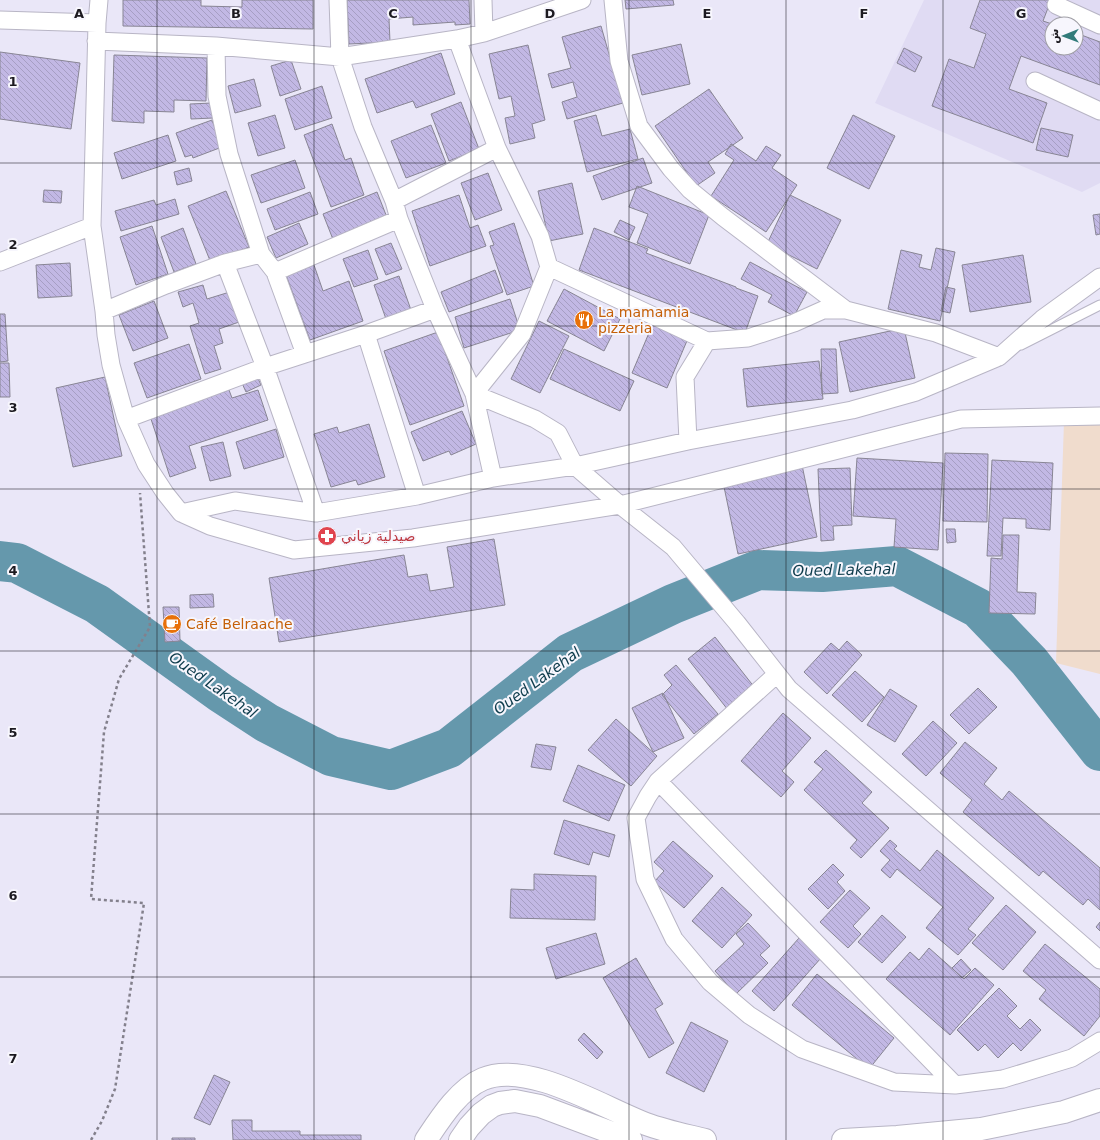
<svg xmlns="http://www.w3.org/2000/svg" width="1100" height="1140" font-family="'DejaVu Sans',Cairo,sans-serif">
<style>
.industrial{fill:#f0dccd}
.built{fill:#e0dbf3;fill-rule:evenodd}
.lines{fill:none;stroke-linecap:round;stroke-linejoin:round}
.river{stroke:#6598ac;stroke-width:40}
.building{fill:url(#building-back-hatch);stroke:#888594}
.lane-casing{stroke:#b8b5c5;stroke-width:11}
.street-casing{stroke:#b8b5c5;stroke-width:19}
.secondary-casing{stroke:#b8b5c5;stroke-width:24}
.path{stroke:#83808c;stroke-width:2.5;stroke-dasharray:3 3;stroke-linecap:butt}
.lane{stroke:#fff;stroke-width:9}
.street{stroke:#fff;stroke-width:17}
.secondary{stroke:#fff;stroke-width:22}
.grid{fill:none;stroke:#1c1a20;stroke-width:1;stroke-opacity:0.55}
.labels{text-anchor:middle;stroke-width:4;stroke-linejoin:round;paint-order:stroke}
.food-label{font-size:14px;fill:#c56008;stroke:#f7f6fd;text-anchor:start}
.health-label{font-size:14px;fill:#be3a42;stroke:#f7f6fd;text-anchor:start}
.water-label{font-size:15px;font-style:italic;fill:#0e3c4c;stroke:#f7f6fd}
.grid-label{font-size:13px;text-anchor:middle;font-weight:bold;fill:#1c1a20;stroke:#f7f6fd;stroke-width:4;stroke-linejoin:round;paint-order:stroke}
</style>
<defs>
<pattern id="building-back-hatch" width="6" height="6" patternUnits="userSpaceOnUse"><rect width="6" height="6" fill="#c2b8e4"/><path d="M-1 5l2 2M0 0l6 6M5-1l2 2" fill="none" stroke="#a69ec3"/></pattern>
</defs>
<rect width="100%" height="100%" fill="#eae7f8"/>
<path class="industrial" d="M 1064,421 L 1100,423 L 1100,674 L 1056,663 Z"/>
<path class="built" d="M 924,0 L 1100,0 L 1100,183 L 1082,192 L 875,103 ZM 1052,24 L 1076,24 L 1076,48 L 1052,48 Z"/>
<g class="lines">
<path class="river" d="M 0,561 L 17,563 L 97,604 L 221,693 L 267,723 L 331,756 L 391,770 L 449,748 L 570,653 L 673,604 L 758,570 L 822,572 L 897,566 L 978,608 L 1029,661 L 1100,751"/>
</g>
<path class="building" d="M 123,0 L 201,0 L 201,6 L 242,7 L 242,0 L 313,0 L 313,29 L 123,26 Z
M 347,0 L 469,0 L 470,24 L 455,25 L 455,22 L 413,25 L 413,17 L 389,19 L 390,42 L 349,44 Z
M 625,0 L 673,0 L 674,5 L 626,9 Z
M 980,0 L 1051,0 L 1043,21 L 1052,24 L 1052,48 L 1076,48 L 1076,33 L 1100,42 L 1100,85 L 1021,56 L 1009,89 L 1047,103 L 1033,143 L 932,106 L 949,59 L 974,68 L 986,34 L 970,28 Z
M 601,26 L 623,103 L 567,119 L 562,102 L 577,97 L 573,82 L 552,88 L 548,74 L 571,68 L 562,37 Z
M 681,44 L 690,84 L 642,95 L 632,55 Z
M 528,45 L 545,120 L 532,124 L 535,138 L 510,144 L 505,118 L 515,116 L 511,96 L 499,99 L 489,54 Z
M 904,48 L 922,57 L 915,72 L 897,63 Z
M 0,52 L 80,63 L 71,129 L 0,119 Z
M 441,53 L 455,94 L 416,108 L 413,101 L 377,113 L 365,79 Z
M 114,55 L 207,58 L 206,101 L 174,100 L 174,112 L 144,111 L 144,123 L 112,121 Z
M 291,60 L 301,89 L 280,96 L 271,66 Z
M 254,79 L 261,106 L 235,113 L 228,86 Z
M 322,86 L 332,118 L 295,130 L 285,99 Z
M 709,89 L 743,138 L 708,162 L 715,173 L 696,186 L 655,126 Z
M 461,102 L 479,149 L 449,161 L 431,114 Z
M 212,103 L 213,118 L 191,119 L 190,104 Z
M 275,115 L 285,148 L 258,156 L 248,123 Z
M 596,115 L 602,136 L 630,129 L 638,159 L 587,172 L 574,121 Z
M 853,115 L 895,136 L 869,189 L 827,168 Z
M 212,120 L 222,147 L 193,158 L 192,155 L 185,157 L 176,133 Z
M 332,124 L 345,160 L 351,158 L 364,195 L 331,207 L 304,135 Z
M 431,125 L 446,163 L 406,178 L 391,141 Z
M 1041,128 L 1073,135 L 1068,157 L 1036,150 Z
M 168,135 L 176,161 L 122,179 L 114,153 Z
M 731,144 L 756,161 L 766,146 L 781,155 L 772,168 L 797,185 L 766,232 L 711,196 L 734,160 L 725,154 Z
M 643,158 L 652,183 L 602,200 L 593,176 Z
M 295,160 L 305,188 L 261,203 L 251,175 Z
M 189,168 L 192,181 L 177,185 L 174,172 Z
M 488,173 L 502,210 L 475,220 L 461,183 Z
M 572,183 L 583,234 L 549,241 L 538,191 Z
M 637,186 L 709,215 L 690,264 L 637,243 L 648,214 L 629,207 Z
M 44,190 L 62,191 L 61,203 L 43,202 Z
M 226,191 L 249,247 L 211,263 L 188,206 Z
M 310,192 L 318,214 L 275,230 L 267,209 Z
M 377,192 L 388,220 L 334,242 L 323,214 Z
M 459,195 L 470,228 L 478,225 L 486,246 L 430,266 L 412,211 Z
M 790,195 L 841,220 L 817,269 L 767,244 Z
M 175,199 L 179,214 L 121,231 L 115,211 L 154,200 L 156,205 Z
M 1100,214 L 1100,234 L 1096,235 L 1093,215 Z
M 620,220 L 635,227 L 629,240 L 614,232 Z
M 299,223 L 308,244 L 276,258 L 267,237 Z
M 514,223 L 534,286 L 507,295 L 490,246 L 494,245 L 489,232 Z
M 152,226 L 168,274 L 136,285 L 120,237 Z
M 183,228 L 196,264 L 174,272 L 161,237 Z
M 594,228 L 648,249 L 646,253 L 736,287 L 736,288 L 758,296 L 745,333 L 579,270 Z
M 391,243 L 402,269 L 386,275 L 375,249 Z
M 936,248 L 955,252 L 940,321 L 888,309 L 901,250 L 922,255 L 919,267 L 931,270 Z
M 368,250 L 378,279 L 354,287 L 343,259 Z
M 1023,255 L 1031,302 L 970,312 L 962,265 Z
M 750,262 L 807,292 L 794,316 L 768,302 L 772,295 L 741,279 Z
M 70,263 L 72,296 L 38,298 L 36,265 Z
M 314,265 L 323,291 L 349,281 L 363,321 L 310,340 L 286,275 Z
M 495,270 L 503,292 L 449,312 L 441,292 Z
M 399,276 L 411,310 L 386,319 L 374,285 Z
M 203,285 L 207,299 L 233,291 L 242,321 L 219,329 L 223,343 L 214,346 L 221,369 L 205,374 L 190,326 L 199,323 L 193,303 L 183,307 L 178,292 Z
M 946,287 L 955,289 L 950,313 L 941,311 Z
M 564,289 L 620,319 L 604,351 L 547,321 Z
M 510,299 L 520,330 L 464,348 L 455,317 Z
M 154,301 L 168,338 L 133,351 L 119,315 Z
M 0,314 L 5,314 L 8,361 L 0,362 Z
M 539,321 L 569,336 L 540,393 L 511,379 Z
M 654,321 L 689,336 L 667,388 L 632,373 Z
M 904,328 L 915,378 L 850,392 L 839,342 Z
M 438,332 L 464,406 L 410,425 L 384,351 Z
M 189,344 L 201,379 L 147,398 L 134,363 Z
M 564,349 L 634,381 L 620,411 L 550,379 Z
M 821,349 L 836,349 L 838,393 L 822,394 Z
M 819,361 L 823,399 L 747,407 L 743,369 Z
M 0,363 L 9,363 L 10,397 L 0,397 Z
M 256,374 L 261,385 L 246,392 L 241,381 Z
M 105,377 L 122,456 L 73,467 L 56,388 Z
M 229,390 L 232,398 L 258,390 L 268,420 L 189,446 L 196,468 L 170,477 L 150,416 Z
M 462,411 L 476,444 L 451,455 L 449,451 L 423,461 L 411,432 Z
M 369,424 L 385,477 L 358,485 L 356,480 L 331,487 L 314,434 L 337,427 L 339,433 Z
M 276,429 L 284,457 L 244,469 L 236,442 Z
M 223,442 L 231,476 L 210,481 L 201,447 Z
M 945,453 L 988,454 L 987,522 L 943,521 Z
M 857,458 L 943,463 L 938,550 L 894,547 L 896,519 L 853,516 Z
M 992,460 L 1053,463 L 1050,530 L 1026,528 L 1026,519 L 1003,518 L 1001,556 L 987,556 Z
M 802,465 L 817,537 L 738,554 L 723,482 Z
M 850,468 L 852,525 L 833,526 L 834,540 L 821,541 L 818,469 Z
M 946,529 L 955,529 L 956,542 L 947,543 Z
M 1003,535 L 1019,535 L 1017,592 L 1036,593 L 1035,614 L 989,613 L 991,558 L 1002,559 Z
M 494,539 L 505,605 L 279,642 L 269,578 L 404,555 L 408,577 L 427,574 L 430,591 L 454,587 L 447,547 Z
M 213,594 L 214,607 L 190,608 L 190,595 Z
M 163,607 L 179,607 L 180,641 L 165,642 Z
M 715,637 L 755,688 L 728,710 L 688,659 Z
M 847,641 L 862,655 L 827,694 L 804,672 L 831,643 L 839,650 Z
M 676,665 L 718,714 L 694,734 L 662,695 L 672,685 L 664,675 Z
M 855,671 L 884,697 L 862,722 L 832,695 Z
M 978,688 L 997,707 L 969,734 L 950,715 Z
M 890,689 L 917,706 L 895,742 L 867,725 Z
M 663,693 L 684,738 L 653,752 L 632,708 Z
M 783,713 L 811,738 L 782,771 L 794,782 L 781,797 L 741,761 Z
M 616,719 L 657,756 L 631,786 L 588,750 Z
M 933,721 L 957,743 L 926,776 L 902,754 Z
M 965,742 L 997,768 L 984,784 L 1002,800 L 1009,791 L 1100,868 L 1100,910 L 1088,899 L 1083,905 L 1043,871 L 1039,876 L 963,812 L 972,800 L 940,773 Z
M 536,744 L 556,747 L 551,770 L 531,767 Z
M 826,750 L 872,792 L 862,803 L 889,828 L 861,858 L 850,848 L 857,840 L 804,790 L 823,769 L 814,762 Z
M 578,765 L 625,785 L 609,821 L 563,801 Z
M 564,820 L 615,835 L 609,857 L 593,852 L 589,865 L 554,854 Z
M 890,840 L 897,846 L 894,849 L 920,871 L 937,850 L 994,898 L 968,929 L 976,935 L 958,955 L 926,928 L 943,907 L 897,869 L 890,878 L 881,870 L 890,860 L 880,851 Z
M 673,841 L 713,876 L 684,908 L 654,882 L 664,871 L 654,862 Z
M 833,864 L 844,875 L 837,882 L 845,891 L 828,909 L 808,889 Z
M 534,874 L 596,876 L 595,920 L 510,918 L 511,889 L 534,890 Z
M 722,887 L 752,915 L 722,948 L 692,921 Z
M 850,890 L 870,908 L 853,926 L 861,934 L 848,948 L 820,922 Z
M 1006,905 L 1036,932 L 1003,970 L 972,943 Z
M 882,915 L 906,937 L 882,963 L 858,942 Z
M 1100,922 L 1100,931 L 1096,927 Z
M 748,923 L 770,946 L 760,955 L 768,963 L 736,994 L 715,971 L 744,944 L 736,934 Z
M 596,933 L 605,964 L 556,979 L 546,948 Z
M 799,938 L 821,958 L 774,1011 L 752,991 Z
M 1045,944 L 1100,989 L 1100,1016 L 1084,1036 L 1039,999 L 1046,990 L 1023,971 Z
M 929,948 L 964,979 L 975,968 L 994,985 L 950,1035 L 886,979 L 910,952 L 919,960 Z
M 636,958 L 663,1004 L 655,1009 L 674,1043 L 649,1058 L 603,978 Z
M 961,959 L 971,970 L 962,978 L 952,968 Z
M 817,974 L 894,1038 L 869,1069 L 792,1005 Z
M 999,988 L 1017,1006 L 1007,1016 L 1020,1029 L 1030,1019 L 1041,1030 L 1021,1051 L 1013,1043 L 998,1058 L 985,1044 L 978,1051 L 957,1030 Z
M 691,1022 L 728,1041 L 704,1092 L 666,1073 Z
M 584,1033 L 603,1052 L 597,1059 L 578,1040 Z
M 214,1075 L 230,1082 L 210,1125 L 194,1118 Z
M 232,1120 L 252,1120 L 252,1131 L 300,1131 L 300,1135 L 361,1135 L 361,1140 L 233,1140 Z
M 172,1138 L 195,1138 L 195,1140 L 172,1140 Z"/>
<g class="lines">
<defs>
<path id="lane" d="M 1021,345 L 1100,305"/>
<path id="street" d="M 99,0 L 97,23 L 92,226 L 104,311 L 106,335 L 111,365 L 126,419 L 146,464 L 165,493 L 181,513 L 210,526 L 294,550 L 413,538 L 620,505 L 961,419 L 1100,416
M 483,0 L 484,33
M 613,0 L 619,61 L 639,126 L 671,169 L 690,190 L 723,217 L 846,310 L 936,333 L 999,357 L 1042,319 L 1100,277
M 1056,5 L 1100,25
M 0,20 L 97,23
M 457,39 L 497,148 L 540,236 L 549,267 L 707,341 L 748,338 L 794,323 L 823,310 L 846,310
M 96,41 L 216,46 L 340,57 L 457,39 L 484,33 L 582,0
M 216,46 L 217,96 L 229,154 L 261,254 L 275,272 L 305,354 L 265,367 L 316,513
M 1035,81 L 1100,111
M 394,201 L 497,148
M 0,262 L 92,226
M 549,267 L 522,334 L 474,394 L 535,419 L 558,433 L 575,466 L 620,505 L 673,547 L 737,623 L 789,689 L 1100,960
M 275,272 L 399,219
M 104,311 L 166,285 L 225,263 L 261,254
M 366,334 L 417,496
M 305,354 L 366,334 L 435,309
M 126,419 L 265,367 L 225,263
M 688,441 L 685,377 L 707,341
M 493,478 L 575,466 L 688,441 L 852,410 L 916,392 L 999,357
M 181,513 L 235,501 L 316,513 L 417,496 L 493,478 L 474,394 L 435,309 L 399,219 L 394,201 L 363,127 L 340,57 L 338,0
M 777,674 L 658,781 L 648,796 L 636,818 L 645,879 L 674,939 L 710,982 L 749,1015 L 802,1049 L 894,1082 L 955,1085 L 1003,1079 L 1072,1058 L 1100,1041
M 658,781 L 955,1085"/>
<path id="secondary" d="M 426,1140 C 440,1119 459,1089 483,1079 C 527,1060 604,1108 646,1124 C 665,1131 685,1135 705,1140
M 460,1140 L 469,1127 L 481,1114 L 492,1106 L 500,1103 L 515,1101 L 540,1106 L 631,1140
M 843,1140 L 897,1137 L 981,1129 L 1064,1112 L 1100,1100"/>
</defs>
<use href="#lane" class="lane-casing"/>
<use href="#street" class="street-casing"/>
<use href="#secondary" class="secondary-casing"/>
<path class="path" d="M 91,1140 L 102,1121 L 115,1089 L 144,903 L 91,899 L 104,732 L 119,679 L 150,627 L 140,493"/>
<use href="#lane" class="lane"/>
<use href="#street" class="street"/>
<use href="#secondary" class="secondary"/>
</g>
<path class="grid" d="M 157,0 L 157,1140M 314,0 L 314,1140M 471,0 L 471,1140M 629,0 L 629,1140M 786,0 L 786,1140M 943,0 L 943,1140M 0,163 L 1100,163M 0,326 L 1100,326M 0,489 L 1100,489M 0,651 L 1100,651M 0,814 L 1100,814M 0,977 L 1100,977"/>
<defs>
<symbol id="restaurant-disc" viewBox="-11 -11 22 22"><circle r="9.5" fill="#e8710a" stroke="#f7f6fd"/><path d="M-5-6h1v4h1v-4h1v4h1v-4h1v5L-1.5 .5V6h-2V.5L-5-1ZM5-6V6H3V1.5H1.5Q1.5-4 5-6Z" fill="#fff"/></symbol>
<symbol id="pharmacy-disc" viewBox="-11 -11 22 22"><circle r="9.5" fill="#e0444e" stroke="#f7f6fd"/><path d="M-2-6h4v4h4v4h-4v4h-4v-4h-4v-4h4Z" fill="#fff"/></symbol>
<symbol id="cafe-disc" viewBox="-11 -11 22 22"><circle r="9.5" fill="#e8710a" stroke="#f7f6fd"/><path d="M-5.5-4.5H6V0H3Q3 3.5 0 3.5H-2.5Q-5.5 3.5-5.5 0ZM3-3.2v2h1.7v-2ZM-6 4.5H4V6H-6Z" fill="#fff"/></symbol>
</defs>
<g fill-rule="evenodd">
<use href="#restaurant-disc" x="573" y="309" width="22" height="22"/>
<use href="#pharmacy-disc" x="316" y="525" width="22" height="22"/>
<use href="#cafe-disc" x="161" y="613" width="22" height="22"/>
</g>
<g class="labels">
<g class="food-label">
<text x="598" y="317">La mamamia<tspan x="598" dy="16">pizzeria</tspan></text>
<text x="186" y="629">Café Belraache</text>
</g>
<g class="health-label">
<text x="341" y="541">صيدلية زياني</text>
</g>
<g class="water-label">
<text transform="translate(844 570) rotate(-1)" y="5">Oued Lakehal</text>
<text transform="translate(537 681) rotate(-36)" y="5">Oued Lakehal</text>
<text transform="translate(213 685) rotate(35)" y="5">Oued Lakehal</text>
</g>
</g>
<g class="grid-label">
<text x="79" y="18">A</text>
<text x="236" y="18">B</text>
<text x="393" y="18">C</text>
<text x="550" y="18">D</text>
<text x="707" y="18">E</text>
<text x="864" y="18">F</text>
<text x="1021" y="18">G</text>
<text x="13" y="86">1</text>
<text x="13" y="249">2</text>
<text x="13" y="412">3</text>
<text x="13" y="575">4</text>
<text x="13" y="737">5</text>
<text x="13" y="900">6</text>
<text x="13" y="1063">7</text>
</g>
<g transform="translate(1064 36) rotate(269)"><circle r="19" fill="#f7f6fd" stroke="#9f9ea5"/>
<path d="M0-3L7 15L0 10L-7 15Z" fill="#327b7a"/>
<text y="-6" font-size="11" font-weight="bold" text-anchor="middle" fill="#1c1a20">ش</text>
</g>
</svg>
